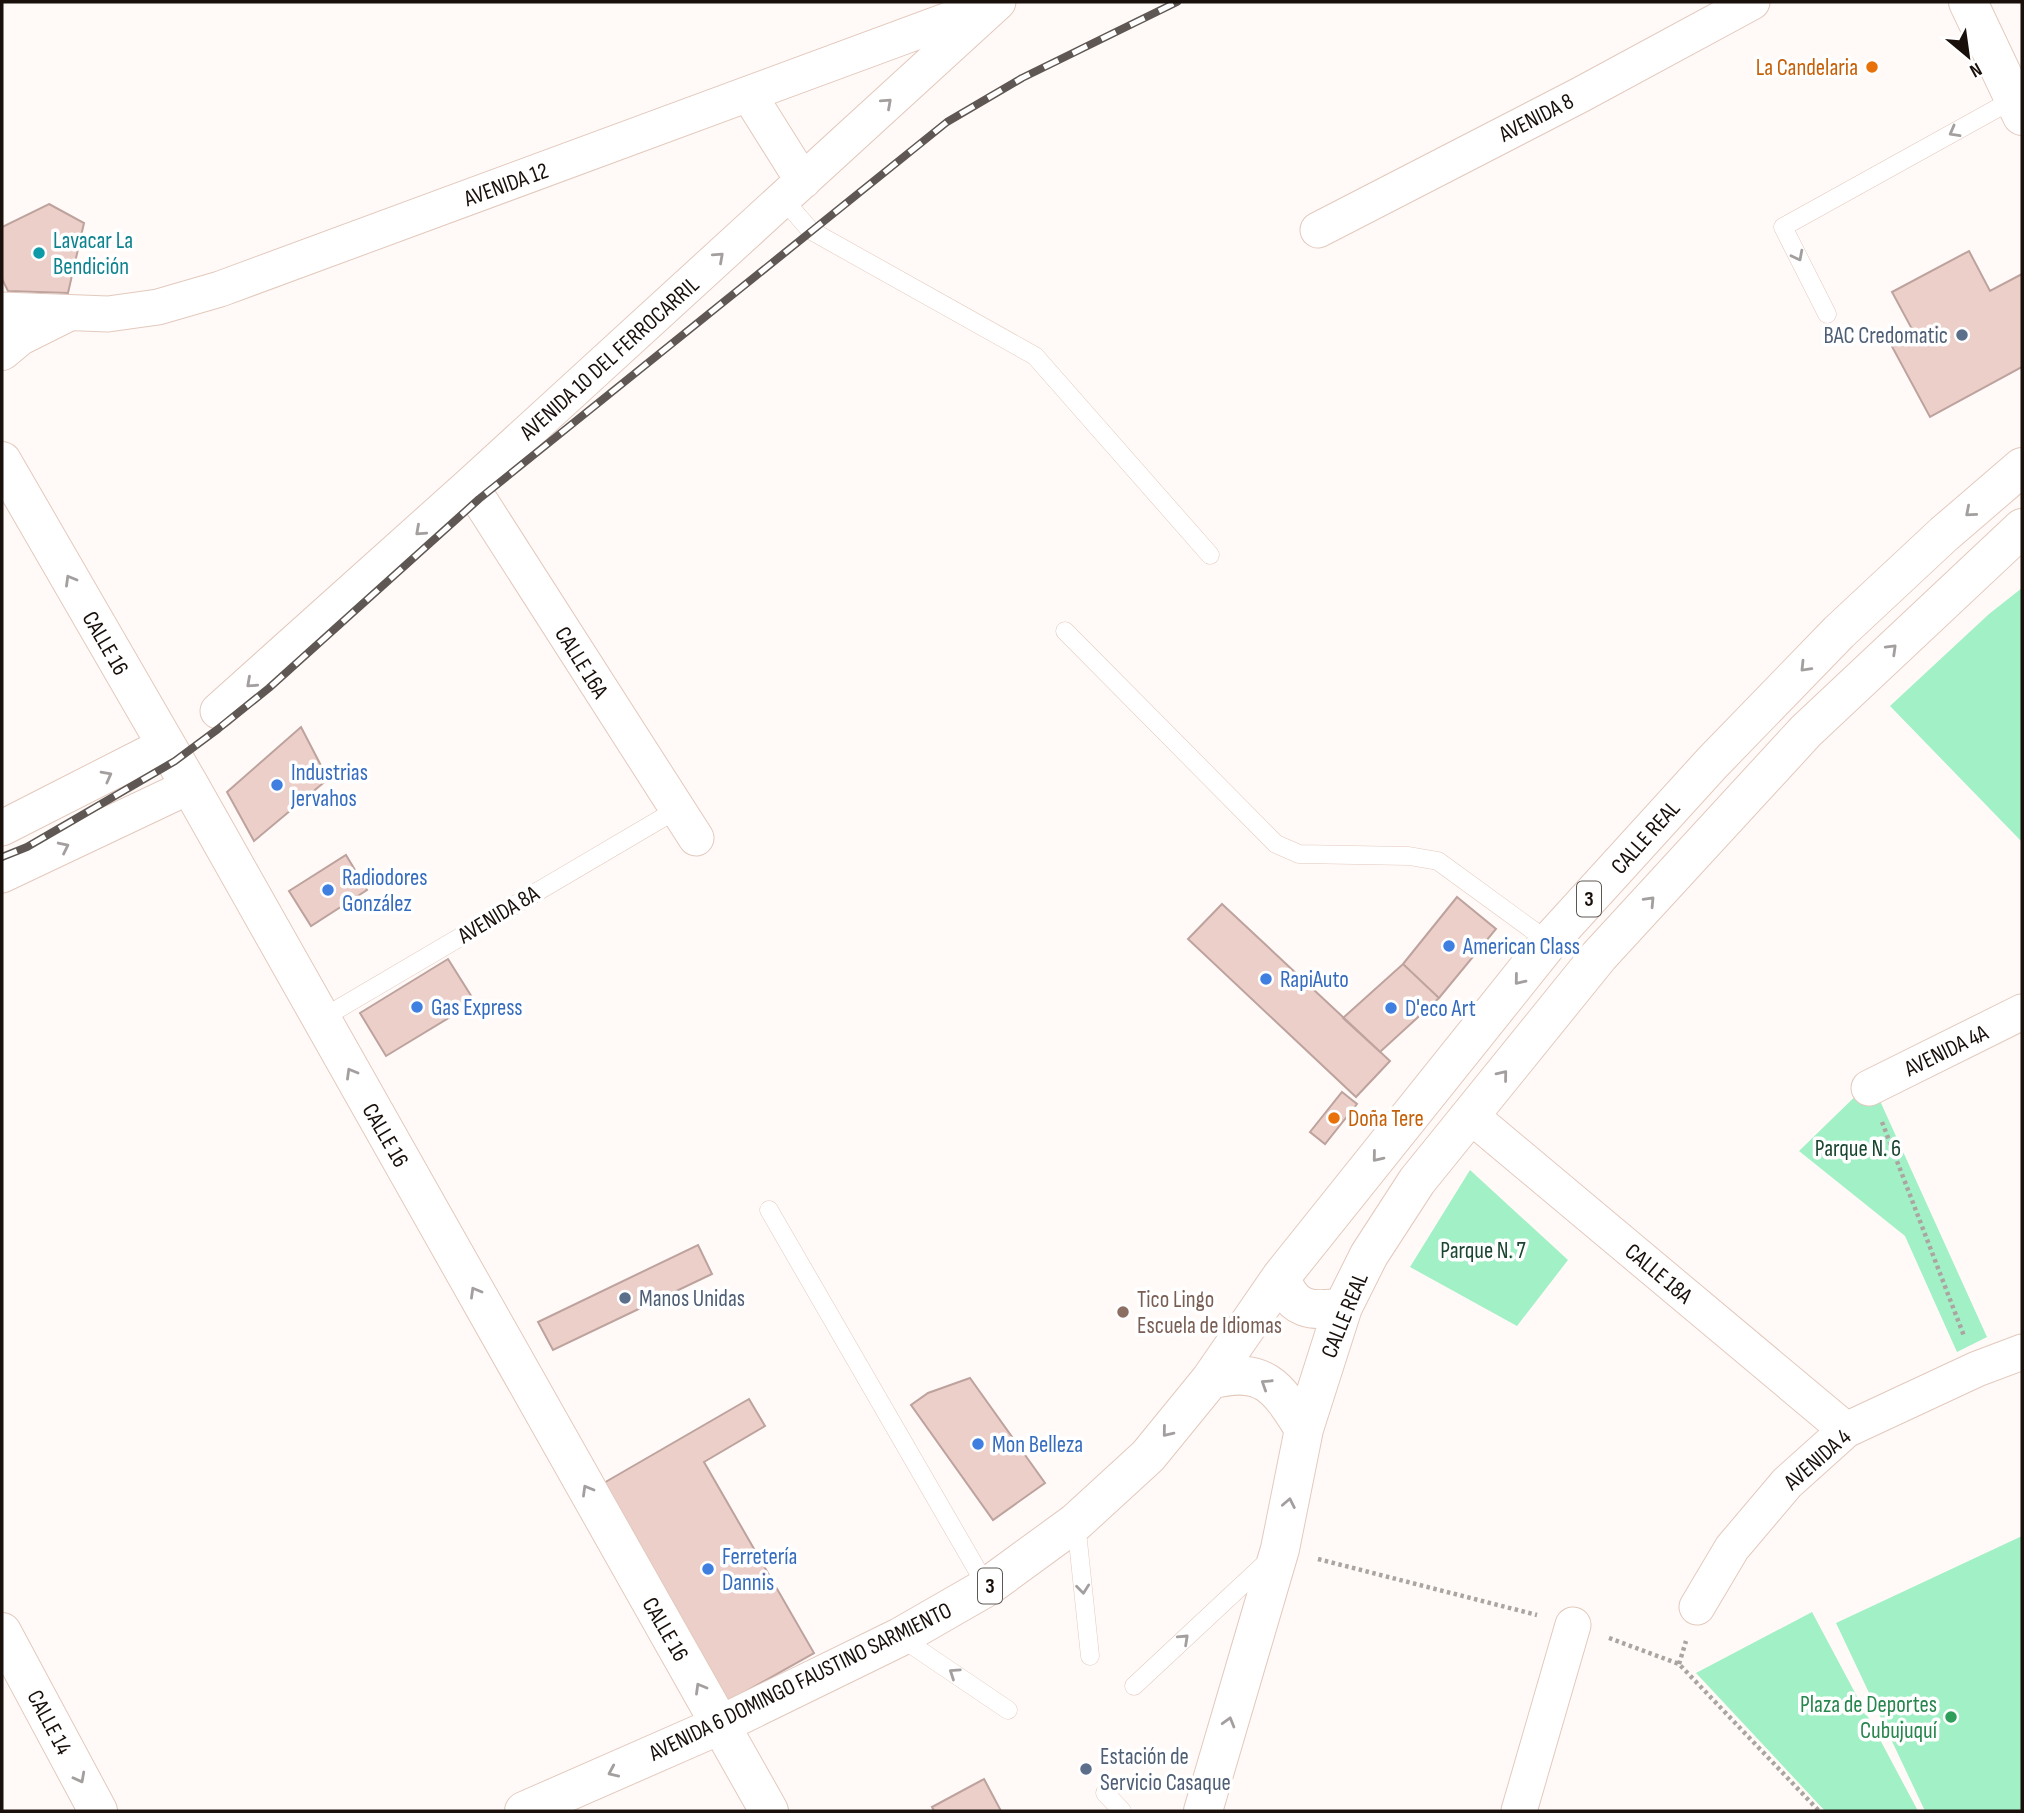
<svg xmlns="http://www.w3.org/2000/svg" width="2024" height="1813" font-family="'Sofia Sans Condensed',sans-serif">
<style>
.green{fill:#a2f0c5}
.building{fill:#eccfc9;stroke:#bda29d;stroke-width:2}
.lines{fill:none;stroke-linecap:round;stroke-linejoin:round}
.lane-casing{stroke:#e3c9bd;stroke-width:19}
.street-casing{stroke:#e3c9bd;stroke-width:37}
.secondary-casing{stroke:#e3c9bd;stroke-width:40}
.primary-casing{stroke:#e3c9bd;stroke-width:40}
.path{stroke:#aba5a1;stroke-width:4.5;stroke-dasharray:3.5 3.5;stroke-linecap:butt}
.lane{stroke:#fff;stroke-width:18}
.street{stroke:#fff;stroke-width:35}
.secondary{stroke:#fff;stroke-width:38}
.primary{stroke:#fff;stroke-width:38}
.rail-casing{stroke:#5f5753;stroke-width:8}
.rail{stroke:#fff;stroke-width:5;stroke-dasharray:16;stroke-linecap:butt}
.oneway{stroke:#a39f9e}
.food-dot{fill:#e8710a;stroke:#fff;stroke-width:2.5}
.culture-dot{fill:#0f9aa8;stroke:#fff;stroke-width:2.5}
.service-dot{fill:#5c6f8a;stroke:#fff;stroke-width:2.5}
.shop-dot{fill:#3f7fe0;stroke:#fff;stroke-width:2.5}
.education-dot{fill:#8d6e63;stroke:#fff;stroke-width:2.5}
.leisure-dot{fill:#2e9e5b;stroke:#fff;stroke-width:2.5}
.labels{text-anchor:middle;stroke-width:7;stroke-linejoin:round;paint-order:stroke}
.shield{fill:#fff;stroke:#5e5855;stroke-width:2}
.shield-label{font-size:21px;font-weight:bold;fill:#19100c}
.food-label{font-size:23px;fill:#c56008;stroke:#fff;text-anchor:end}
.street-label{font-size:23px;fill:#19100c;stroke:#fff}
.culture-label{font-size:23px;fill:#0d838f;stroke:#fff;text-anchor:start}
.service-label{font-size:23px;fill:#4e5e75;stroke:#fff;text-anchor:start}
.shop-label{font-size:23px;fill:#366cbe;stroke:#fff;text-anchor:start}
.park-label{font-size:23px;fill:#1a4530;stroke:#fff}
.education-label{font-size:23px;fill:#785e54;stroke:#fff;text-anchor:start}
.leisure-label{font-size:23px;fill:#27864d;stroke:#fff;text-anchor:end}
</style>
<rect width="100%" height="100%" fill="#fffaf7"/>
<path class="green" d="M 2022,588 L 2022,842 L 1890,706 L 1989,614 Z
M 1871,1081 L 1987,1337 L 1957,1352 L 1905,1236 L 1799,1151 Z
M 1470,1170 L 1568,1260 L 1517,1326 L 1410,1267 Z
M 2022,1536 L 2022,1811 L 1925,1811 L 1836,1623 Z
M 1812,1612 L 1918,1811 L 1825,1811 L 1696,1673 Z"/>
<path class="building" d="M 49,204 L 84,223 L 68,293 L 8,291 L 2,279 L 2,227 Z
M 1969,251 L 1990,291 L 2022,274 L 2022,367 L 1930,417 L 1889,341 L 1912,329 L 1892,292 Z
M 301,727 L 328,779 L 254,841 L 227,792 Z
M 346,855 L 367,890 L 311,926 L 289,891 Z
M 1457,897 L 1496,929 L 1439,998 L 1403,964 Z
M 1222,904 L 1390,1061 L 1356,1097 L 1188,939 Z
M 448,959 L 475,1002 L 386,1056 L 360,1013 Z
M 1403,964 L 1439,998 L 1380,1052 L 1343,1018 Z
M 1342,1092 L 1357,1104 L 1325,1144 L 1310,1132 Z
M 698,1245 L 712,1274 L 553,1350 L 538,1322 Z
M 970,1378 L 1045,1483 L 993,1520 L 911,1405 L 928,1393 Z
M 749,1399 L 765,1426 L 704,1462 L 814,1653 L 727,1702 L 602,1484 Z
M 984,1779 L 1001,1811 L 934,1811 L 932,1807 Z"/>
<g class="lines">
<defs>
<path id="lane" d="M 783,199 L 810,230 L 1035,356 L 1210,555
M 1827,314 L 1783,227 L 2014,99
M 1065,631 L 1276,844 L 1299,854 L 1409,856 L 1438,861 L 1549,942
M 321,1019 L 676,810
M 769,1210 L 987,1587
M 1076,1522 L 1090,1656
M 900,1637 L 1008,1710
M 1134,1686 L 1270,1559
M 1105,1793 L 1122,1811"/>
<path id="street" d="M 749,95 L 803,181
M 1318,230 L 1580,95 L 1752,2
M 2,310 L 108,314 L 158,307 L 220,289 L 981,8
M 470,485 L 696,838
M 218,711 L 470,485 L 998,2
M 2,828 L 165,745
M 2,875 L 190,786
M 1869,1088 L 2022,1012
M 1471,1116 L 1846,1430
M 1697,1607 L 1732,1548 L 1787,1483 L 1846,1430 L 1977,1369 L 2022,1352
M 1519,1811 L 1573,1625"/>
<path id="secondary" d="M 1968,2 L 2022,116
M 2,351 L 20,336 L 64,314
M 2,461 L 190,786 L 769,1811
M 2,1632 L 98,1811"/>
<path id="primary" d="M 1281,1277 C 1292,1311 1311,1312 1343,1307
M 1210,1380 C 1264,1366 1277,1386 1304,1429
M 524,1811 L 720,1725 L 900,1637 L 987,1587 L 1076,1522 L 1148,1456 L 1210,1380 L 1281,1277 L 1549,942 L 1712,763 L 1839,632 L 1944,534 L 2022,467
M 1203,1811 L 1280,1549 L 1304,1429 L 1343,1307 L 1369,1255 L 1417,1181 L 1599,956 L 1806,731 L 2022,528"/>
</defs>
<use href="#lane" class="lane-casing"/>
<use href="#street" class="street-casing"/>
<use href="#secondary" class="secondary-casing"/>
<use href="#primary" class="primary-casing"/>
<path class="path" d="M 1882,1122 L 1964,1336
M 1318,1559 L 1537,1615
M 1609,1638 L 1679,1664 L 1819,1811
M 1679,1664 L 1686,1641"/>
<use href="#lane" class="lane"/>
<use href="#street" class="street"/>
<use href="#secondary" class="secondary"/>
<use href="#primary" class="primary"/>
<defs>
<path id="rail" d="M 2,857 L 27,847 L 175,761 L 218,729 L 269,688 L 479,499 L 947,122 L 1022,78 L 1177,2"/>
</defs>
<use href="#rail" class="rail-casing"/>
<use href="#rail" class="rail"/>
</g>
<defs><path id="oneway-chevron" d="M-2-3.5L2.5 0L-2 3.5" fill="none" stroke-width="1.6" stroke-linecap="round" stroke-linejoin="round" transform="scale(1.75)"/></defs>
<g class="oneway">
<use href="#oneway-chevron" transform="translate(887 103) rotate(-42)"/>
<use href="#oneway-chevron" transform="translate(1954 132) rotate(151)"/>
<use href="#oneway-chevron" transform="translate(1798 256) rotate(63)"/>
<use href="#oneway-chevron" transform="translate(719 257) rotate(-42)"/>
<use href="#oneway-chevron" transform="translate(1970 512) rotate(139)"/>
<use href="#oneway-chevron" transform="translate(420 531) rotate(138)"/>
<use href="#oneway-chevron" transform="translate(70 580) rotate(-120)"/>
<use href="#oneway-chevron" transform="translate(1892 649) rotate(-44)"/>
<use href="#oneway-chevron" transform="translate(1805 667) rotate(134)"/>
<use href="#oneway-chevron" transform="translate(251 683) rotate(138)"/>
<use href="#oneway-chevron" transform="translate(107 776) rotate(-28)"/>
<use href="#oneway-chevron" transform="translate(64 847) rotate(-26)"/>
<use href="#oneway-chevron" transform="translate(1650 901) rotate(-47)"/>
<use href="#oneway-chevron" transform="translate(1519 980) rotate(129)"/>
<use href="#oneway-chevron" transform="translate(351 1073) rotate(-120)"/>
<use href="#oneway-chevron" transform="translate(1503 1075) rotate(-51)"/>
<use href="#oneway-chevron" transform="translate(1377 1157) rotate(129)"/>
<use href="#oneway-chevron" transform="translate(475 1292) rotate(-120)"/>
<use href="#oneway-chevron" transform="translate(1266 1384) rotate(-147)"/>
<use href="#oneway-chevron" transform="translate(1167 1432) rotate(129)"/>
<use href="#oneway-chevron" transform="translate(587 1490) rotate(-120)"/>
<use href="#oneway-chevron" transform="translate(1289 1503) rotate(-79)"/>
<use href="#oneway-chevron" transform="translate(1083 1589) rotate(84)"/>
<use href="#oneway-chevron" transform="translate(1184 1639) rotate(-43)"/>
<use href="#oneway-chevron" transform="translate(954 1673) rotate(-146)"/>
<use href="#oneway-chevron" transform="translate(700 1688) rotate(-120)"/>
<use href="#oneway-chevron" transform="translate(1229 1722) rotate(-74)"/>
<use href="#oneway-chevron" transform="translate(613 1772) rotate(156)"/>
<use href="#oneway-chevron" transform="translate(80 1778) rotate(62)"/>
</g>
<g class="food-dot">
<circle cx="1872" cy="67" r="7"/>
<circle cx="1334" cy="1118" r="7"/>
</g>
<circle class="culture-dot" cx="39" cy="253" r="7"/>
<g class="service-dot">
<circle cx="1962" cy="335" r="7"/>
<circle cx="625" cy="1298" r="7"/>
<circle cx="1086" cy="1769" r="7"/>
</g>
<g class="shop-dot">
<circle cx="277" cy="785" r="7"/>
<circle cx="328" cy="890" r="7"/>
<circle cx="1449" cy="946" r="7"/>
<circle cx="1266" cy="979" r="7"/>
<circle cx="417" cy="1007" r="7"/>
<circle cx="1391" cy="1008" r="7"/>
<circle cx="978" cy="1444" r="7"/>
<circle cx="708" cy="1569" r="7"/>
</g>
<circle class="education-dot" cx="1123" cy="1312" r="7"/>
<circle class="leisure-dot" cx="1951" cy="1717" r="7"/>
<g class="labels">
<g class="shield">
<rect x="1577" y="881.5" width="24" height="35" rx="5"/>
<rect x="978" y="1568.5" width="24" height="35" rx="5"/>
</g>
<g class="shield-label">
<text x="1589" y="906">3</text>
<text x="990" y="1593">3</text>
</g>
<g class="food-label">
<text x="1858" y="75">La Candelaria</text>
<text x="1348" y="1126" text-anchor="start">Doña Tere</text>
</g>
<g class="street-label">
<text transform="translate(1536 117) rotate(-27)" y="8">AVENIDA 8</text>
<text transform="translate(506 184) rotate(-20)" y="8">AVENIDA 12</text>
<text transform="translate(609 358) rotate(-42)" y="8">AVENIDA 10 DEL FERROCARRIL</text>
<text transform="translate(106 643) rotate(60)" y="8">CALLE 16</text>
<text transform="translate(582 662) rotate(58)" y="8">CALLE 16A</text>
<text transform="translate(1645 837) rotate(-48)" y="8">CALLE REAL</text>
<text transform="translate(498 914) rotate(-31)" y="8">AVENIDA 8A</text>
<text transform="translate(1946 1050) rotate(-26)" y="8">AVENIDA 4A</text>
<text transform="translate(386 1135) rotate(60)" y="8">CALLE 16</text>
<text transform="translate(1659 1273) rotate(40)" y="8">CALLE 18A</text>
<text transform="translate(1344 1315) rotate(-68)" y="8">CALLE REAL</text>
<text transform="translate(1817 1459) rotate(-41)" y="8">AVENIDA 4</text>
<text transform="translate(666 1629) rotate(60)" y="8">CALLE 16</text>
<text transform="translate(800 1681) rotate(-26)" y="8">AVENIDA 6 DOMINGO FAUSTINO SARMIENTO</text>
<text transform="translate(50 1722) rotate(62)" y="8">CALLE 14</text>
</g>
<g class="culture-label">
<text x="53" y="248">Lavacar La<tspan x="53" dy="26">Bendición</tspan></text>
</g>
<g class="service-label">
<text x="1948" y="343" text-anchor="end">BAC Credomatic</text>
<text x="639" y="1306">Manos Unidas</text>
<text x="1100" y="1764">Estación de<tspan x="1100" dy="26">Servicio Casaque</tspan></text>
</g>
<g class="shop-label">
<text x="291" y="780">Industrias<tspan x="291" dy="26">Jervahos</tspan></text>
<text x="342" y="885">Radiodores<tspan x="342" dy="26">González</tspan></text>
<text x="1463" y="954">American Class</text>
<text x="1280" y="987">RapiAuto</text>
<text x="431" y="1015">Gas Express</text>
<text x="1405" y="1016">D'eco Art</text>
<text x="992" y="1452">Mon Belleza</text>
<text x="722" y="1564">Ferretería<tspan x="722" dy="26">Dannis</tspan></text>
</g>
<g class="park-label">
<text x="1858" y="1156">Parque N. 6</text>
<text x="1483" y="1258">Parque N. 7</text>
</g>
<g class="education-label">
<text x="1137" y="1307">Tico Lingo<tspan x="1137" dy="26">Escuela de Idiomas</tspan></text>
</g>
<g class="leisure-label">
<text x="1937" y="1712">Plaza de Deportes<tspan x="1937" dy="26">Cubujuquí</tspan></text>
</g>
</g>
<rect width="2024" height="1813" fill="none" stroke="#19100c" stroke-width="7"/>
<g transform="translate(1968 56) rotate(151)" stroke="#ffffff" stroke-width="5" paint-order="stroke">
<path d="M0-5L12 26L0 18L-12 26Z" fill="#19100c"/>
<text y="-10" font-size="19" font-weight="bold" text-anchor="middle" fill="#19100c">N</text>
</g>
</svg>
